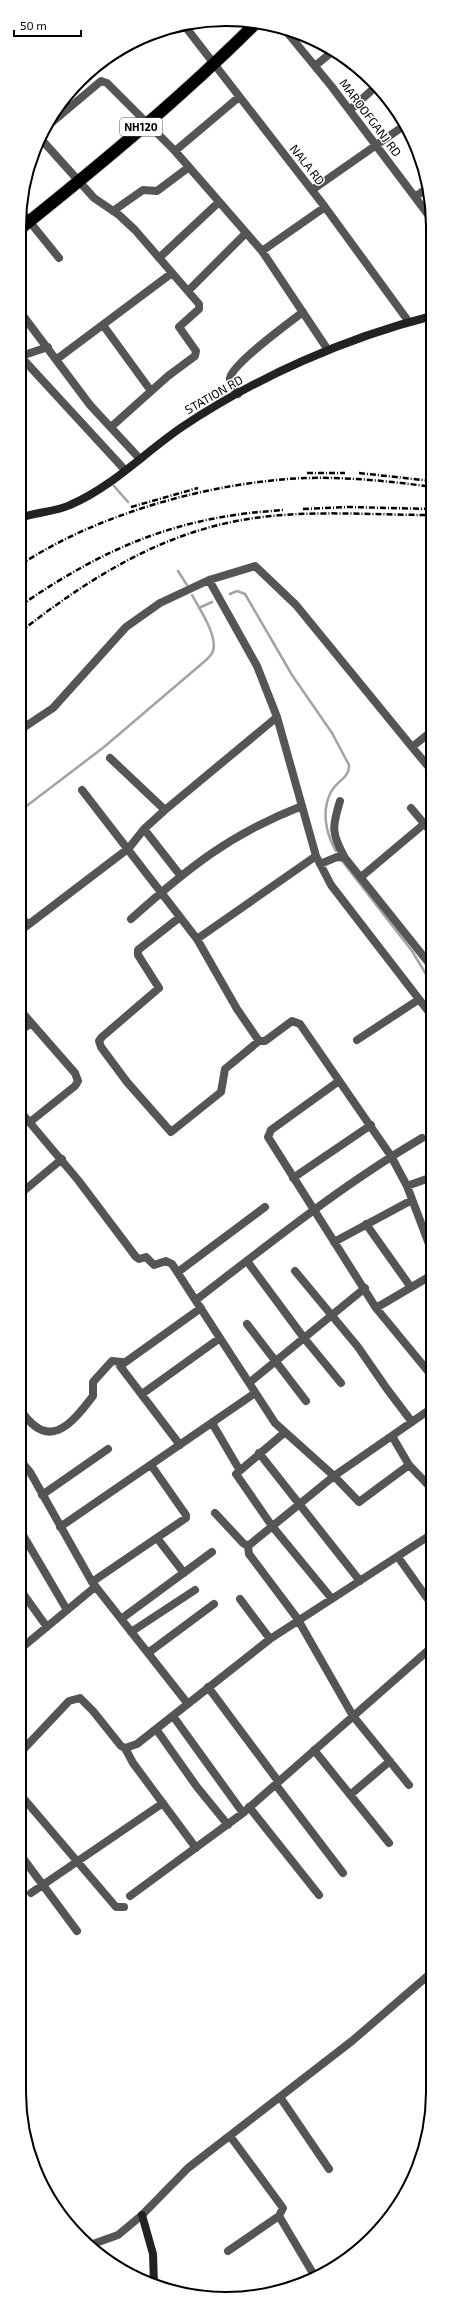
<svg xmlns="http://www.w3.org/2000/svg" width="452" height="2318" font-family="'Exo 2',sans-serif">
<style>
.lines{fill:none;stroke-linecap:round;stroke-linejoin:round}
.stream{stroke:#a3a3a3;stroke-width:2.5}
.highway-casing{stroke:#dbdbdb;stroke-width:14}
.street{stroke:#555;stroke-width:8}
.secondary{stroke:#222;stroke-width:8}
.highway{stroke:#000;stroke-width:12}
.rail{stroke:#000;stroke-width:2.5;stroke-dasharray:6 2 1 2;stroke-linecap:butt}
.labels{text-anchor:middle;stroke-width:3;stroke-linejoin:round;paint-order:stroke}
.shield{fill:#fff;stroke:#4c4c4c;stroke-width:1}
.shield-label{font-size:11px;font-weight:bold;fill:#000}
.street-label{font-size:12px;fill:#000;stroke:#fff}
.rim{fill:none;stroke:#000;stroke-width:2}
</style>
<rect width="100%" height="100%" fill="#fff"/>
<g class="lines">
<path class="stream" d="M 114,486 L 128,502
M 178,571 L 187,585
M 230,594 L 237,591 L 245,594 L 292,675 L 332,733 L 349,765 C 350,778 336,781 331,792 C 321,811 326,834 336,851
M 199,608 L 212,602
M 20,811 L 104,747 L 205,661 C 208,658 212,655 213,651 C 218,636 199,608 192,595
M 343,862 L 412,951 L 432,984"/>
<defs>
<path id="highway" d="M 21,228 C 102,163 183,96 257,22"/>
</defs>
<use href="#highway" class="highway-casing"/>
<path class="street" d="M 184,25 L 325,207 L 409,322
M 286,31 L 332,87 L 433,221
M 315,66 L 333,51
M 350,110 L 373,89 L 372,80
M 44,129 L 101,81 L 107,83 L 175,151 L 262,251 L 328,350
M 41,139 L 94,198 L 119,215 L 135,230 L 199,304 L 199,309 L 179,327 L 196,351 L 195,356 L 168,376 L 111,427
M 175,151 L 239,97
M 312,190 L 405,125
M 415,197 L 426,189
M 21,211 L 59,258
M 113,211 L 143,190 L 157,191 L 189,167
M 262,251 L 325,207
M 159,258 L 219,202
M 188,291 L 246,233
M 21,313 L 90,405 L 140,459
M 103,325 L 151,391
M 21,356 L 48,347
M 21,357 L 125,470
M 57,359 L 172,273
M 238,394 C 235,389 229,383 230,378 C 232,364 290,322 303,312
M 209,580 L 257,666 L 277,717 L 316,856 L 331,885 L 432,1016
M 20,730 L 53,708 L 126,627 L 160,603 L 209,580 L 255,566 L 296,605 L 412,747
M 110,758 L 165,810
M 432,771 L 412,747 L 432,731
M 82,790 L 197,939 L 237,1009 L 259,1041 L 265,1041 L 292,1021 L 300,1024 L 391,1156 L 407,1186 L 432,1252
M 340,801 C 332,827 331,833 345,858
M 411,808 L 432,833
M 144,829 L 180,875
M 320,864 L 337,857 L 345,858 L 432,967
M 361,877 L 424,824
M 20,916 L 28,925
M 180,917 L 138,950 L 138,955 L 159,988 L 102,1037 L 99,1041 L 101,1047 L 127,1082 L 171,1132 L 221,1092 L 225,1069 L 259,1041
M 131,919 C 188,868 230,834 302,806
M 20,931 L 129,848 L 144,829 L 165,810 L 277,717
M 197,939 L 316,856
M 20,1010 L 75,1073 L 78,1081 L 75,1086 L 30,1122
M 20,1031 L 31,1023
M 357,1040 L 418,1000
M 339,1081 L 271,1130 L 268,1137 L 376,1308 L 432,1376
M 20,1111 L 78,1180 L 136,1257 L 139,1259 L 146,1257 L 154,1265 L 166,1261 L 172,1264 L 275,1423 L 334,1476 L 359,1502 L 409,1465
M 293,1178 L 371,1125
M 407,1186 L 432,1177
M 20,1194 L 62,1159
M 366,1224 L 410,1286
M 334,1242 L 412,1200
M 247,1261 L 304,1338 L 341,1383
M 295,1271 L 358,1347 L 387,1389 L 412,1422
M 178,1272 L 265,1207
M 196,1300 C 270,1243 342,1185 422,1138
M 376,1308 L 432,1275
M 247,1324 L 306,1401
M 249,1383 L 365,1288
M 142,1394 L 220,1338
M 20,1409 C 48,1452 70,1426 93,1396 L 93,1382 L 112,1361 L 122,1362
M 212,1423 L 239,1469
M 284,1433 L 236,1474 L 272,1526 L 332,1599
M 392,1436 L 409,1465 L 432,1489
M 180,1445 L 120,1366 L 201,1308
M 259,1453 L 360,1581
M 20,1460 L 30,1472 L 92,1582 L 188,1704
M 42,1495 L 108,1449
M 215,1513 L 243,1543 L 248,1546 L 334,1476 L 432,1408
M 60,1527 L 255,1393
M 20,1530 L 67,1610
M 157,1538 L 184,1573
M 248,1546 L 249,1554 L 297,1618 L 353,1716 L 409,1785
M 398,1557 L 432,1605
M 92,1582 L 186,1518 L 186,1515 L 151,1465
M 19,1588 L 47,1627
M 240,1599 L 270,1639
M 121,1619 L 212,1552
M 131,1632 L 195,1590
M 19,1650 L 95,1587
M 148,1653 L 214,1604
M 208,1687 L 278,1781 L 276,1785 L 343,1873
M 173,1716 L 243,1813
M 156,1729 L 197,1787 L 228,1825
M 125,1748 L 133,1763 L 196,1848
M 314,1750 L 389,1843
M 19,1754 L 69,1701 L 80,1698 L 93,1711 L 121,1746 L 125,1748 L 137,1744 L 270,1639 L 432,1534
M 19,1793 L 116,1907 L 124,1907
M 350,1795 L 390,1761
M 249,1807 L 319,1895
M 19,1853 L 77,1931
M 31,1893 L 163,1803
M 130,1896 L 243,1813 L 432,1647
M 280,2097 L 329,2169
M 279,2216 L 314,2275
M 90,2245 L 118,2235 L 142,2215 L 188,2168 L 352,2041 L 431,1973
M 228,2251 L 279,2216 L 283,2208 L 230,2136"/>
<path class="secondary" d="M 20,518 C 36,512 55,512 70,505 C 112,487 144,453 182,427 C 257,377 345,338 432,316
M 142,2215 L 153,2254 L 154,2285"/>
<use href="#highway" class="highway"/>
<path class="rail" d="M 307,473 L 345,473
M 359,473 L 432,481
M 131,507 L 198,488
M 303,509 L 349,507 L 432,509
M 20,565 C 99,513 212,482 305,478 C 348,477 390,481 432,487
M 20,606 C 107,546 179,516 285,510
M 20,632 C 87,580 157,535 242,520 C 304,509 370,515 432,515"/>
</g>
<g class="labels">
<rect class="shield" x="120" y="118" width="42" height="18" rx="3"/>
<g class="shield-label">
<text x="141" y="131">NH120</text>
</g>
<g class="street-label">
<text transform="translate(370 118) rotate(53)" y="4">MAROOFGANJ RD</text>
<text transform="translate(307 165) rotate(52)" y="4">NALA RD</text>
<text transform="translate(214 395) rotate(-30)" y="4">STATION RD</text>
</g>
</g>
<path d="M0 0H452V2318H0ZM226 26H226A200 200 0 0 1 426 226V2092A200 200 0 0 1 226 2292H226A200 200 0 0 1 26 2092V226A200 200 0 0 1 226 26Z" fill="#fff" fill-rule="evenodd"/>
<path class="rim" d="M226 26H226A200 200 0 0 1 426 226V2092A200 200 0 0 1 226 2292H226A200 200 0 0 1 26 2092V226A200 200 0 0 1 226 26Z"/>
<path d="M14 30v6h67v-6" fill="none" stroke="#000000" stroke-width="2"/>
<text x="20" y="30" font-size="12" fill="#000000" stroke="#ffffff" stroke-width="3" paint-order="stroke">50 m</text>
</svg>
